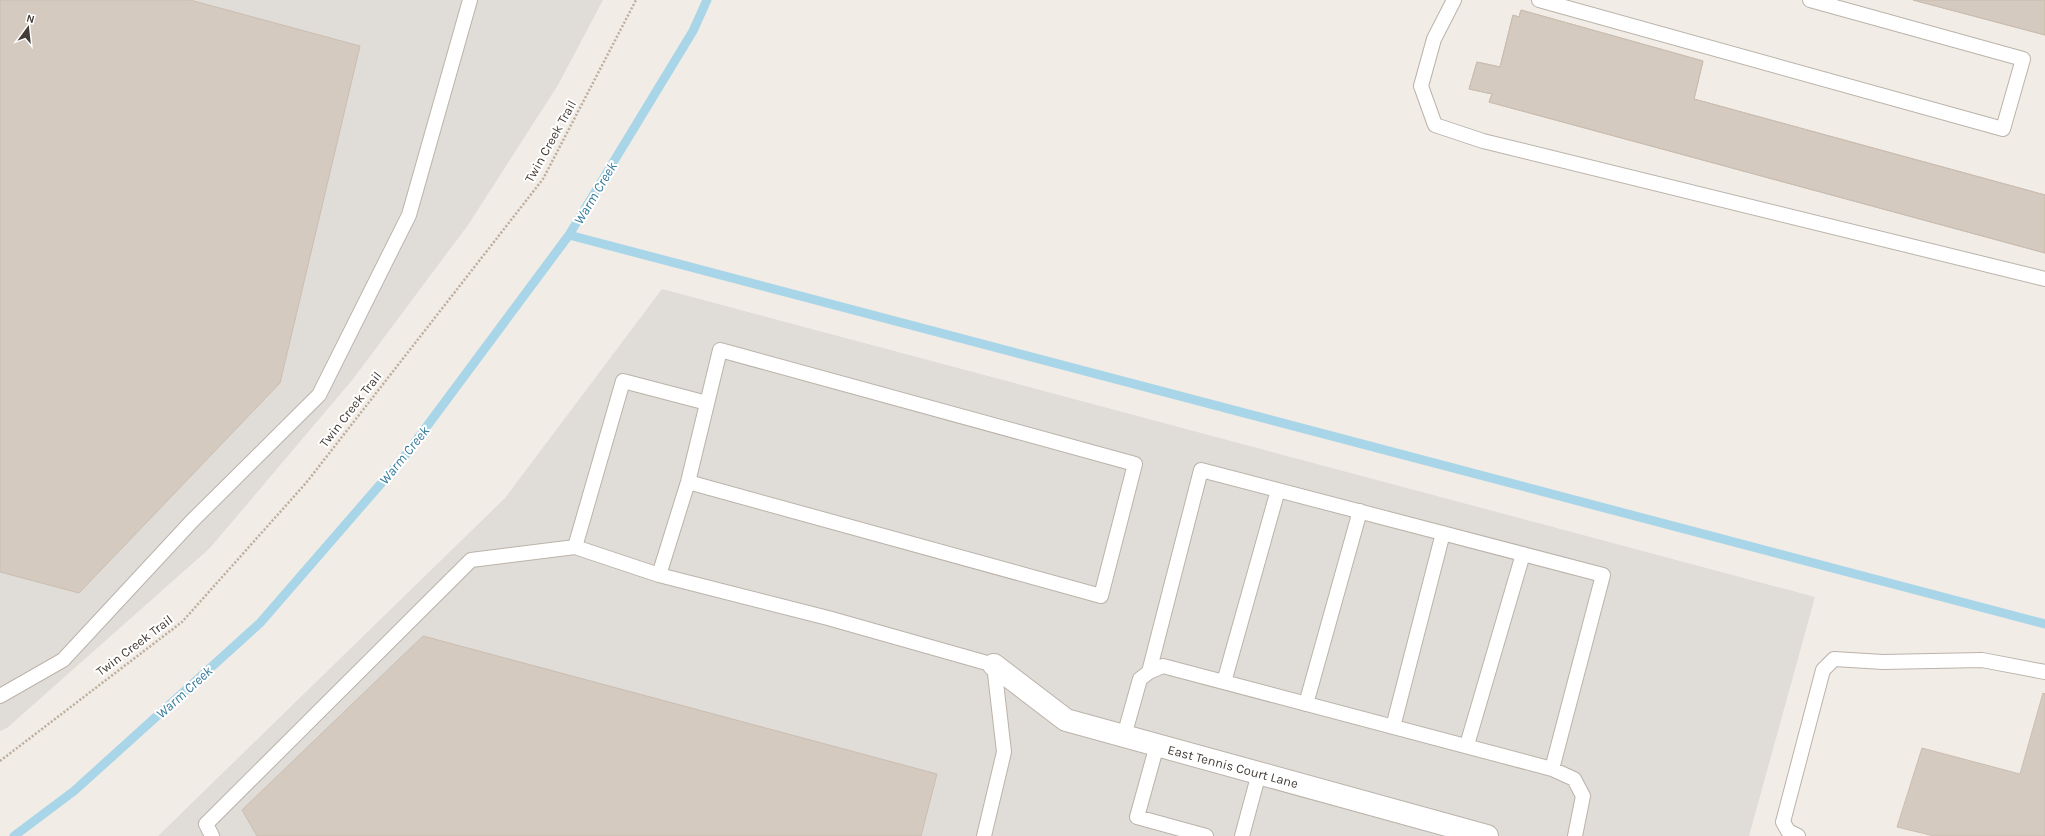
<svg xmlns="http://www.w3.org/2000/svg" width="2045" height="836" font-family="Karla,sans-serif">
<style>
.industrial{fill:#e0dcd8}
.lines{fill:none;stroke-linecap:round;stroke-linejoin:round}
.stream{stroke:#a8d5e8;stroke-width:9}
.building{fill:#d4cac0;stroke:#cbbeb1}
.service-casing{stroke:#bbb3aa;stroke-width:16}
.minor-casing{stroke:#bbb3aa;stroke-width:24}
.path{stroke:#bcad9c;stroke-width:2.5;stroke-dasharray:2 2;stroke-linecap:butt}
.service{stroke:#fff;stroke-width:14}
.minor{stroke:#fff;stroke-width:22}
.labels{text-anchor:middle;stroke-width:4;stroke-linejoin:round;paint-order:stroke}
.street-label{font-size:13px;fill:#433c36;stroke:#fff}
.water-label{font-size:14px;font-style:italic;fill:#397d9c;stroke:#fff}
</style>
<rect width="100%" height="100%" fill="#f1ece6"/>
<path class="industrial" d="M 0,0 L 603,0 L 558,85 L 468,225 L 353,379 L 210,548 L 7,728 L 0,731 Z
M 662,289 L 1815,597 L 1749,836 L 158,836 L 505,498 Z"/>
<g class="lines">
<path class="stream" d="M 569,235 L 2045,624
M 14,836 L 74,791 L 260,623 L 404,457 L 569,235 L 693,31 L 707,0"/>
</g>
<path class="building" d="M 0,0 L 190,0 L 360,46 L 280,383 L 79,593 L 0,572 Z
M 1913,0 L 2045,0 L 2045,35 Z
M 1913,0 L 2045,0 L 2045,35 Z
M 1521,10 L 1703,61 L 1694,99 L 2045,195 L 2045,253 L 1489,102 L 1492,94 L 1469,89 L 1477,62 L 1500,67 L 1513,15 L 1519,17 Z
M 1521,10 L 1703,61 L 1694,99 L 2045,195 L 2045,253 L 1489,102 L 1492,94 L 1469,89 L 1477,62 L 1500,67 L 1513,15 L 1519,17 Z
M 423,636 L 937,774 L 921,836 L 257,836 L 242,810 Z
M 2043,693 L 2045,694 L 2045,836 L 1934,836 L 1897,827 L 1922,748 L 2020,774 Z"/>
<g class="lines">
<defs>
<path id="service" d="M 1454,0 L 1434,39 L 1421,86 L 1435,125 L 1483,141 L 2045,279
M 1539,0 L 2003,129 L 2023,59 L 1810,0
M 575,547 L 623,381 L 707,403
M 659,575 L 688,482 L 720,350 L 1135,464 L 1101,596 L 688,482
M 1149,672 L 1201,470 L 1603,575 L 1552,769
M 1224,682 L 1278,490
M 0,696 L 63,660 L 192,521 L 319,395 L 409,215 L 470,0
M 1306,704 L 1360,511
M 1393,727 L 1443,533
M 1124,736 L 1140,679 L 1149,672 L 1163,666 L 1552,769 L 1574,779 L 1583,796 L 1575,836
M 1157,745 L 1137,817 L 1206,836
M 1467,745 L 1523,554
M 212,836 L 206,824 L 471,560 L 575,547 L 659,575 L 828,618 L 994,665 L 1004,752 L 984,836
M 1242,836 L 1259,773
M 1798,836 L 1788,831 L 1783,822 L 1823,670 L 1834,659 L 1883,662 L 1982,660 L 2045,672"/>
<path id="minor" d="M 994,665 L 1066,720 L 1487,836"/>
</defs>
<use href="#service" class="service-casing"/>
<use href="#minor" class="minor-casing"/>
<path class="path" d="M 0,761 L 182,622 L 306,483 L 543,179 L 636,0"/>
<use href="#service" class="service"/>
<use href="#minor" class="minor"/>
</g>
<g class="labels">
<g class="street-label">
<text transform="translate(550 141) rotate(-61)" y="5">Twin Creek Trail</text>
<text transform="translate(350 409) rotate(-52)" y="5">Twin Creek Trail</text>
<text transform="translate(134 645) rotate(-37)" y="5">Twin Creek Trail</text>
<text transform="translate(1233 766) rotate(15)" y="5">East Tennis Court Lane</text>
</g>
<g class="water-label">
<text transform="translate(595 193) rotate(-59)" y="5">Warm Creek</text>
<text transform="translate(404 455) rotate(-51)" y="5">Warm Creek</text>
<text transform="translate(184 692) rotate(-42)" y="5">Warm Creek</text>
</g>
</g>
<g transform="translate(28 28) rotate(15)" stroke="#ffffff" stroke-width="3" paint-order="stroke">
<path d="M0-3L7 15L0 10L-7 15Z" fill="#433c36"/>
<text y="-6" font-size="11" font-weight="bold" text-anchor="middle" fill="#433c36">N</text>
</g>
</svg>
